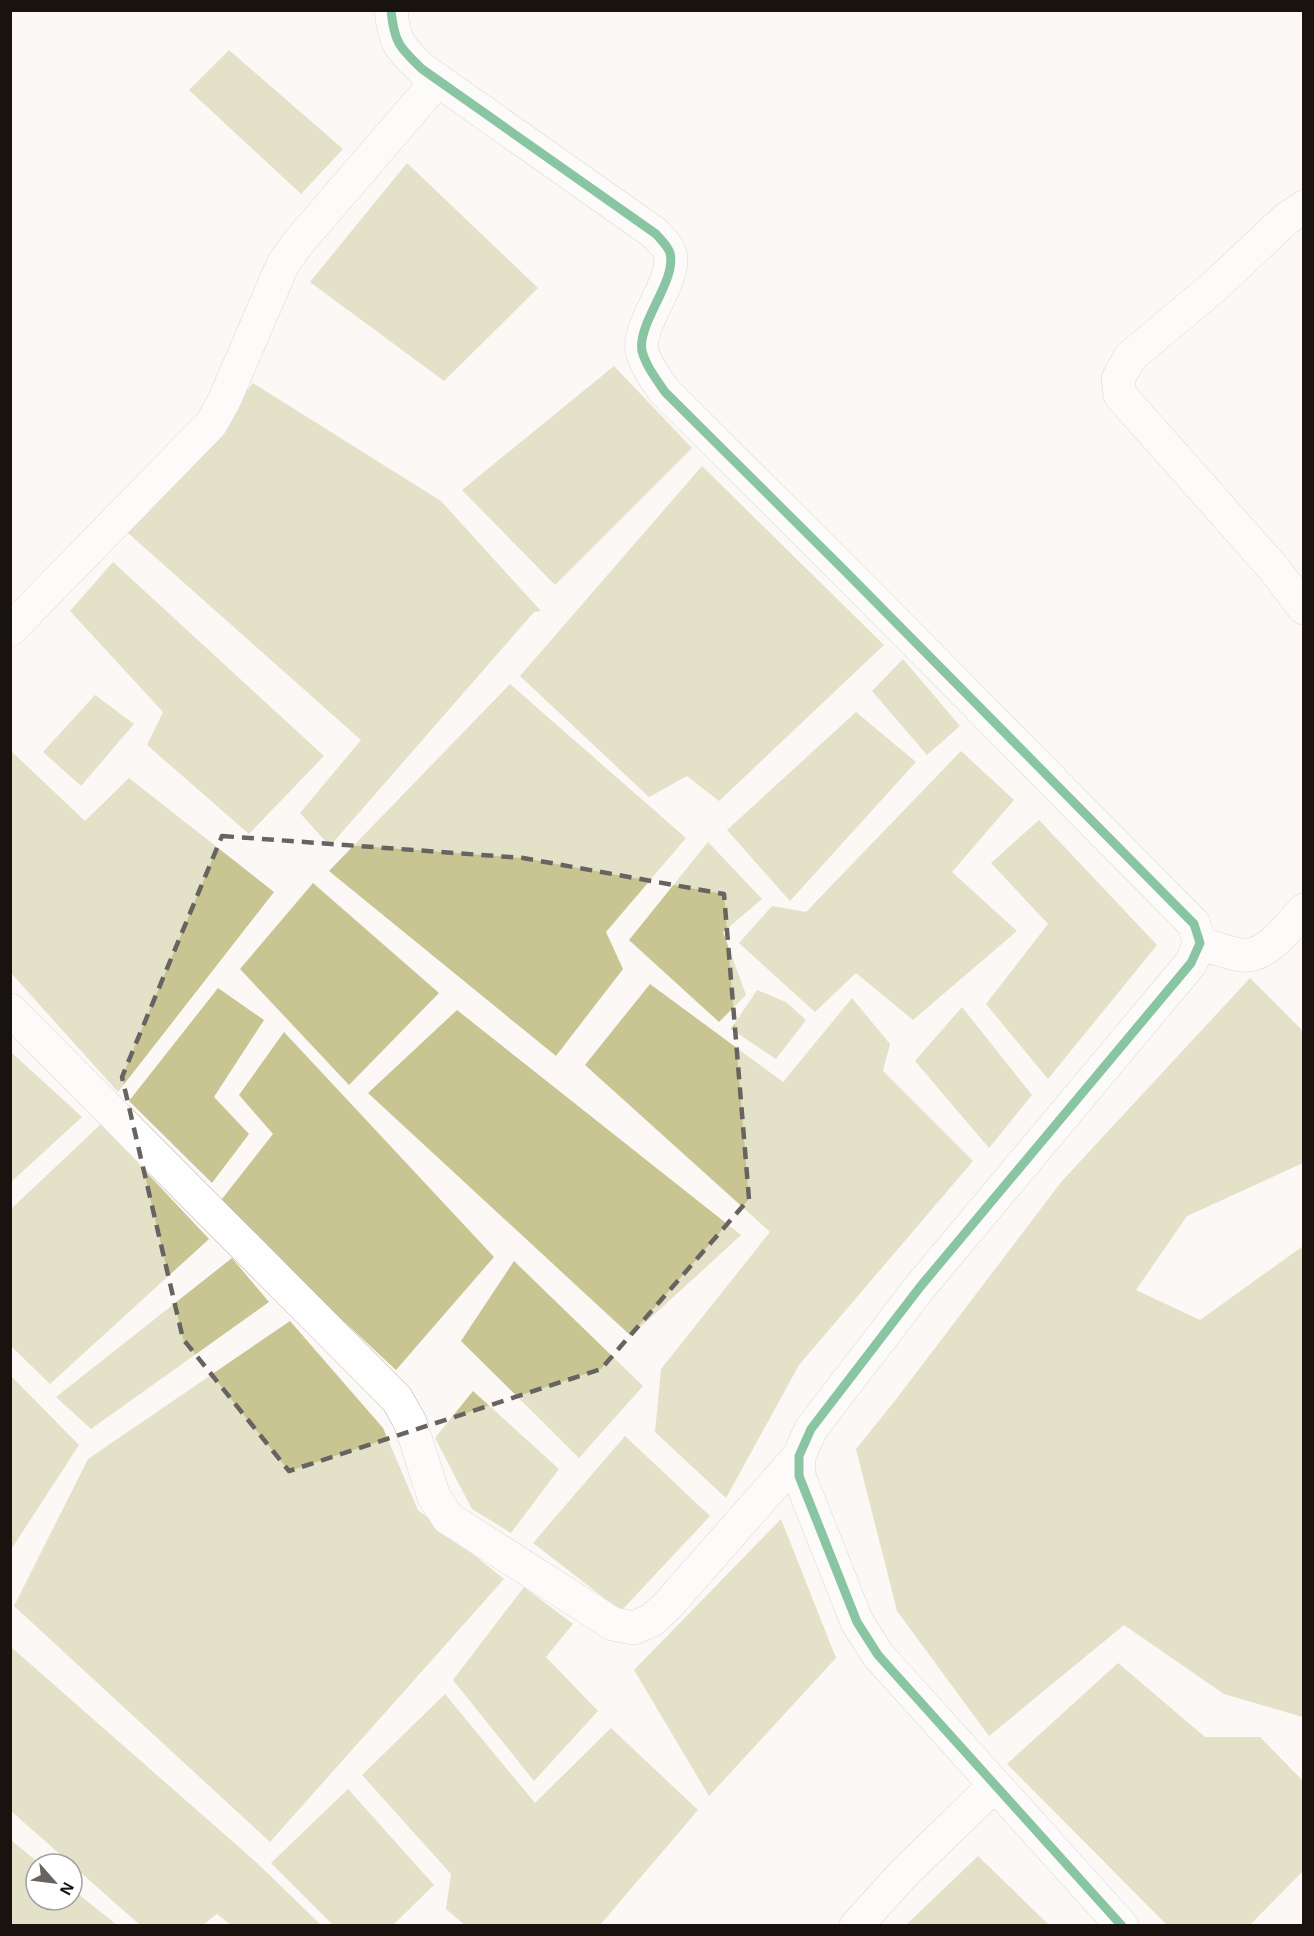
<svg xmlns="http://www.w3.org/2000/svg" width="1314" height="1936" font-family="Arial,sans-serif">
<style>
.water{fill:#c8c592}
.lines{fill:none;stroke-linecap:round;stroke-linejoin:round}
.minor-casing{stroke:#b5b2ae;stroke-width:34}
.minor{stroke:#fefefe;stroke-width:33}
.cycleway-casing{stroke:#fff;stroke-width:13}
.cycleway{stroke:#00873e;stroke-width:9}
.marked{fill:none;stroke:#676360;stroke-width:4.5;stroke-dasharray:12 8;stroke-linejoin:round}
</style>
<rect width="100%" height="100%" fill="#fbf8f6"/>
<path class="water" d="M 229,50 L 343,149 L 301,194 L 189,90 Z
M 407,163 L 538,288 L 444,381 L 310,282 Z
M 614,366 L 692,448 L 555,585 L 462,490 Z
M 253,383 L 441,501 L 541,611 L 534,612 L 330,846 L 300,813 L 361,740 L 128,533 Z
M 702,466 L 884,645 L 719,801 L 687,776 L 649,797 L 520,676 Z
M 113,562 L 324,756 L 249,834 L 147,745 L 163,712 L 70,611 Z
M 903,659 L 960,726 L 927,755 L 872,691 Z
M 510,684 L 686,838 L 606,932 L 623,969 L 556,1056 L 329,871 Z
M 95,695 L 134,724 L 81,786 L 43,752 Z
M 856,712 L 916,762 L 790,901 L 727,830 Z
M 10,750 L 85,821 L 129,778 L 274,892 L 118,1092 L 11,973 Z
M 961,751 L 1014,800 L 952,872 L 1017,931 L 913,1020 L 856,973 L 815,1012 L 739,943 L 772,906 L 806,912 Z
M 1039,820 L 1157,945 L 1048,1079 L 986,1004 L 1048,924 L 991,863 Z
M 708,842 L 762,899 L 723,932 L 746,995 L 719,1022 L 629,940 Z
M 313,883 L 439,993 L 349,1085 L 240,969 Z
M 1250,978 L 1301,1029 L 1304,1043 L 1303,1163 L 1187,1216 L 1136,1290 L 1200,1320 L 1303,1246 L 1303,1717 L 1224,1694 L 1124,1625 L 989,1736 L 897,1611 L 856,1449 L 894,1402 L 1062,1181 Z
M 650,984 L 783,1082 L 852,998 L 890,1044 L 883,1071 L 973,1161 L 799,1365 L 726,1498 L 655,1432 L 661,1369 L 770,1232 L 585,1065 Z
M 218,988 L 264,1020 L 214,1097 L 249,1134 L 212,1183 L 129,1101 Z
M 757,990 L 786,1002 L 806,1020 L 776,1059 L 731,1029 Z
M 962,1007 L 1032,1095 L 989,1148 L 915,1061 Z
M 457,1010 L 741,1235 L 631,1336 L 368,1093 Z
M 284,1032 L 494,1257 L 396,1370 L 218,1204 L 273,1134 L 239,1095 Z
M 11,1052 L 82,1117 L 11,1182 Z
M 101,1124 L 209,1239 L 50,1384 L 11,1346 L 11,1209 Z
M 232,1258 L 269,1302 L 91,1429 L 56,1397 Z
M 514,1261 L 643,1386 L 579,1458 L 461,1341 Z
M 290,1321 L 383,1428 L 418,1510 L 504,1579 L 270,1842 L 14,1606 L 88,1459 Z
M 11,1376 L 79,1445 L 12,1548 L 10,1546 Z
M 473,1391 L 559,1469 L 511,1533 L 472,1509 L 435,1438 Z
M 625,1436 L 710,1516 L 621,1611 L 533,1543 Z
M 781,1519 L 836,1658 L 709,1796 L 634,1670 Z
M 524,1587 L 573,1624 L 546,1657 L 598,1711 L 534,1781 L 453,1680 Z
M 11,1647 L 256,1862 L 321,1925 L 231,1925 L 217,1914 L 203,1925 L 140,1925 L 11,1811 Z
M 1118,1663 L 1205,1737 L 1260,1737 L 1303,1781 L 1303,1871 L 1250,1925 L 1167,1925 L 1007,1764 Z
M 445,1694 L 535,1803 L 611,1728 L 698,1810 L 600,1925 L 465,1925 L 446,1909 L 451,1874 L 362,1775 Z
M 348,1789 L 434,1885 L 393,1925 L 333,1925 L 271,1863 Z
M 11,1840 L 40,1864 L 36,1864 L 36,1900 L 72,1900 L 72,1889 L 117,1925 L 11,1925 Z
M 978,1856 L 1049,1925 L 906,1925 Z"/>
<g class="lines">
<defs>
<path id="minor" d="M 391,10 C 394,42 399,47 422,69 L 656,234 C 660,239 668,246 670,253 C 677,281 637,323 642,351 C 646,366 656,379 665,392 L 844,570 L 1194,924 L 1200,943 L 1191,963 L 920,1287 L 811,1429 L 799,1456 L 799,1476 L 857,1622 L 878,1655 L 1122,1926
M 1304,207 L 1286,219 L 1216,285 L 1130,357 L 1118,379 L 1120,395 L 1275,570 L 1304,608
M 10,630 L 211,424 L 224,401 L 283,264 L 297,244 L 438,80
M 1200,943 C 1213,947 1227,953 1241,955 C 1268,958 1287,927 1304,910
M 10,1010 L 397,1399 L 410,1422 L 434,1497 L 448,1518 L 613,1624 L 633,1628 L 652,1620 L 668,1605 L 799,1456
M 856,1926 L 906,1871 L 994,1786"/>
</defs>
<use href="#minor" class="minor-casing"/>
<use href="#minor" class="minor"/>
<defs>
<path id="cycleway" d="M 391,10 C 394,42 399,47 422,69 L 656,234 C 660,239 668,246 670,253 C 677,281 637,323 642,351 C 646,366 656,379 665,392 L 844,570 L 1194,924 L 1200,943 L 1191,963 L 920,1287 L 811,1429 L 799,1456 L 799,1476 L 857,1622 L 878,1655 L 1122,1926"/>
</defs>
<use href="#cycleway" class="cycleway-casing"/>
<use href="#cycleway" class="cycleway"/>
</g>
<path d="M0 0H1314V1936H0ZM 222,836 L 523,858 L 724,894 L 749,1199 L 601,1369 L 289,1471 L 183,1339 L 122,1077 Z" fill="#fbf8f6" fill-opacity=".55" fill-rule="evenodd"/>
<path class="marked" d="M 222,836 L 523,858 L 724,894 L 749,1199 L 601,1369 L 289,1471 L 183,1339 L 122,1077 Z"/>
<rect width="1314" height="1936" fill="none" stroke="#18130f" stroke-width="24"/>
<g transform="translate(54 1882) rotate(118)"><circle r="28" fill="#ffffff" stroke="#a3a19f" stroke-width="1.5"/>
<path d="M0-4.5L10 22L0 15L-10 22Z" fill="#676360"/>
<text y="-9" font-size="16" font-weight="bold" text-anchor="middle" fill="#18130f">N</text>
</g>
</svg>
